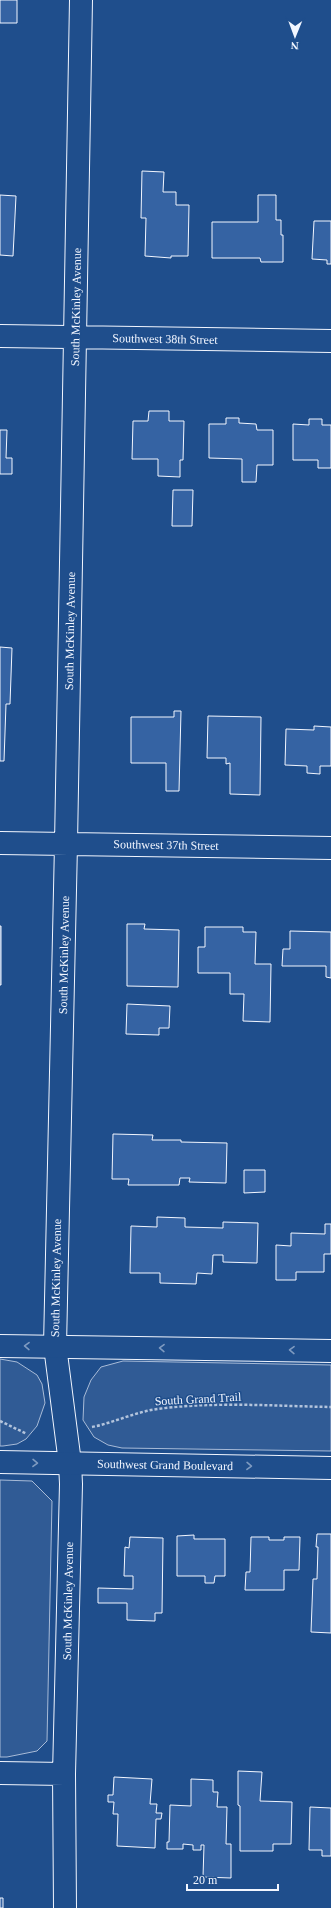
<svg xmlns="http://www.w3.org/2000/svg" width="331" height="1908" font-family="'Times New Roman',serif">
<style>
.built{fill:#305b95;stroke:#a8bbd7}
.building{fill:#3563a3;stroke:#f2f6ff}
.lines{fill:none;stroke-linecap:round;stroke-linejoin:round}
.street-casing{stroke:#f2f6ff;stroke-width:24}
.secondary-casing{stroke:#f2f6ff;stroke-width:24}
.path{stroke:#b3c4dc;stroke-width:2.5;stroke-dasharray:3 2;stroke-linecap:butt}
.street{stroke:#1f4e8c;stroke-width:22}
.secondary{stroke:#1f4e8c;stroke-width:22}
.oneway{stroke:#7e9ac0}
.labels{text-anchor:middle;stroke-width:3;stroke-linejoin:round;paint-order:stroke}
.street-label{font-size:12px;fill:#f2f6ff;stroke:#1f4e8c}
</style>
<rect width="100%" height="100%" fill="#1f4e8c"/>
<path class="built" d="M 0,1359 L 17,1362 L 37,1375 L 42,1384 L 45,1403 L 37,1426 L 26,1439 L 17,1444 L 3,1446 L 0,1446 Z
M 123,1361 L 331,1365 L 331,1451 L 122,1448 L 108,1445 L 94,1437 L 83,1420 L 84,1397 L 91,1380 L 101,1367 Z
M 0,1480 L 32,1481 L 52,1501 L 47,1741 L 37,1751 L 7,1757 L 0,1757 Z"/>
<path class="building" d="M 0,0 L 17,0 L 17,23 L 0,23 Z
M 142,171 L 164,172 L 163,192 L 176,192 L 176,205 L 189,205 L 188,256 L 171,256 L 171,258 L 145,256 L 146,218 L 141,218 Z
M 0,195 L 16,196 L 13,256 L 0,255 Z
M 258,195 L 276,195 L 276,220 L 281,220 L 281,235 L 283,235 L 283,262 L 261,262 L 260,258 L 212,258 L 212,222 L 258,222 Z
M 314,221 L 331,221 L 331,264 L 327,264 L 327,260 L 312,259 Z
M 149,411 L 169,411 L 169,421 L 184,421 L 183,460 L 180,460 L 180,477 L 158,476 L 158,459 L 132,459 L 133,421 L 148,421 Z
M 226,418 L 239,418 L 239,423 L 256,424 L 257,430 L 273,430 L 273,465 L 257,465 L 256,482 L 242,482 L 242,459 L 209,458 L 209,424 L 226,424 Z
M 309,419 L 322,419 L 322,425 L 331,425 L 331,468 L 318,468 L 318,460 L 293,460 L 293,424 L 309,425 Z
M 0,430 L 7,430 L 6,458 L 12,458 L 12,474 L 0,474 Z
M 173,490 L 193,490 L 192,526 L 172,526 Z
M 0,647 L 12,648 L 10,704 L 6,704 L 4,761 L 0,761 Z
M 174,711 L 181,711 L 179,791 L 166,791 L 166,763 L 131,763 L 131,717 L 174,717 Z
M 208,716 L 261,717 L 260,795 L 230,794 L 230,763 L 226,764 L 226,758 L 207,758 Z
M 314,726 L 331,727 L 331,766 L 320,766 L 320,774 L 307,773 L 307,766 L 285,765 L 286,729 L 314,730 Z
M 127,924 L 145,924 L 144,929 L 179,930 L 178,987 L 127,986 Z
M 0,926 L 1,926 L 1,985 L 0,985 Z
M 205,927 L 243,927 L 243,932 L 256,932 L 255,964 L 271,964 L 270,1022 L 243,1021 L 244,994 L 230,994 L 230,973 L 198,973 L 198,947 L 205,947 Z
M 290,931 L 331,932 L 331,978 L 326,977 L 326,966 L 282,966 L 283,949 L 290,949 Z
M 127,1004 L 170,1006 L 169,1028 L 159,1028 L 159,1035 L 126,1034 Z
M 113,1134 L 153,1135 L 152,1140 L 181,1140 L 181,1142 L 227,1143 L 226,1183 L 189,1182 L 190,1178 L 180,1178 L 179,1185 L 128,1185 L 129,1179 L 112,1179 Z
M 244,1170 L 265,1170 L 265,1192 L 244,1193 Z
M 157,1217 L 185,1218 L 185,1227 L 223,1228 L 223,1222 L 258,1223 L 257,1263 L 223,1262 L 223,1255 L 213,1255 L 212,1274 L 197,1273 L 196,1284 L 160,1283 L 160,1273 L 130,1273 L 131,1226 L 157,1227 Z
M 325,1224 L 331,1224 L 331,1254 L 324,1254 L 324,1272 L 296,1272 L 296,1280 L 276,1280 L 276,1245 L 291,1246 L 291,1233 L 325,1234 Z
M 317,1534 L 331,1534 L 331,1633 L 311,1632 L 313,1579 L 317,1579 L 318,1547 L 316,1547 Z
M 194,1535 L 194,1539 L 225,1539 L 225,1576 L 215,1576 L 214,1583 L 205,1583 L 205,1576 L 177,1576 L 177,1536 Z
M 130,1537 L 163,1538 L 162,1613 L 155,1613 L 155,1621 L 127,1620 L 127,1603 L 98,1603 L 98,1588 L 133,1589 L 133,1576 L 124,1576 L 125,1547 L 129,1548 Z
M 251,1537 L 269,1537 L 269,1540 L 284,1540 L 284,1537 L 300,1537 L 299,1570 L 284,1570 L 284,1590 L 245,1590 L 246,1572 L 250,1572 Z
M 238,1771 L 262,1772 L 260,1801 L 292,1802 L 291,1844 L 273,1844 L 273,1851 L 240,1851 L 240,1806 L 238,1805 Z
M 114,1777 L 152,1779 L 150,1804 L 157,1804 L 156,1813 L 162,1813 L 161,1819 L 156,1819 L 155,1848 L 117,1846 L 118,1814 L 113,1814 L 114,1802 L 108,1802 L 108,1795 L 113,1795 Z
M 191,1779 L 213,1780 L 213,1792 L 218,1792 L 217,1807 L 227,1807 L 226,1844 L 231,1844 L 231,1878 L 203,1877 L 204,1845 L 201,1845 L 201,1850 L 193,1850 L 193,1845 L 183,1844 L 183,1849 L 167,1849 L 167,1842 L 169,1842 L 170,1805 L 191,1806 Z
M 310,1807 L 331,1808 L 331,1856 L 322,1856 L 322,1850 L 309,1850 Z
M 0,1898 L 3,1898 L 3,1908 L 0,1908 Z"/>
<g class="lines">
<defs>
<path id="street" d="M 0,336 L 331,341
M 0,843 L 331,848
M 0,1773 L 64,1774
M 65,1908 L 64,1774 L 71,1484 L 70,1463 L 55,1346 L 66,844 L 81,0"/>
<path id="secondary" d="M 0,1346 L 331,1351
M 0,1462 L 331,1468"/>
</defs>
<use href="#street" class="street-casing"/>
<use href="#secondary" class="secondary-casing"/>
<path class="path" d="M 0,1421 L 27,1434
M 92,1427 C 112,1423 131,1414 151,1410 C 207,1401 273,1406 331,1407"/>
<use href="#street" class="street"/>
<use href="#secondary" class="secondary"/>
</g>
<defs><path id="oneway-chevron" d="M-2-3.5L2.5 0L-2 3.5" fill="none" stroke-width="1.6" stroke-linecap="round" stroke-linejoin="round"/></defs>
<g class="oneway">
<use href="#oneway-chevron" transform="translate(27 1346) rotate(-179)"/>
<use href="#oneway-chevron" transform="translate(162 1348) rotate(-179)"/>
<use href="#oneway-chevron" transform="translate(292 1350) rotate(-179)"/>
<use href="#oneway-chevron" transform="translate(35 1463) rotate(1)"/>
<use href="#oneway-chevron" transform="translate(249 1466) rotate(1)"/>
</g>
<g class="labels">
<g class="street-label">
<text transform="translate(76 307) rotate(-89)" y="4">South McKinley Avenue</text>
<text transform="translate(165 339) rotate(1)" y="4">Southwest 38th Street</text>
<text transform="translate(70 631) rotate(-89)" y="4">South McKinley Avenue</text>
<text transform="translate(166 845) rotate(1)" y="4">Southwest 37th Street</text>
<text transform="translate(64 955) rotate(-89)" y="4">South McKinley Avenue</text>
<text transform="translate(56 1278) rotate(-89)" y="4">South McKinley Avenue</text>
<text transform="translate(198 1399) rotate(-3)" y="4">South Grand Trail</text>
<text transform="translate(165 1465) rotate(1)" y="4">Southwest Grand Boulevard</text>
<text transform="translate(68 1601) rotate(-89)" y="4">South McKinley Avenue</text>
</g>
</g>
<g transform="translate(295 36) rotate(181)" stroke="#1f4e8c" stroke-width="3" paint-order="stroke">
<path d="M0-3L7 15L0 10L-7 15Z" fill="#f2f6ff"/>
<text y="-6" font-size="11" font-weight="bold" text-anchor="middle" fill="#f2f6ff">N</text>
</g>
<path d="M187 1884v6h91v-6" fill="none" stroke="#f2f6ff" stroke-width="2"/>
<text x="193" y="1884" font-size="12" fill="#f2f6ff" stroke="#1f4e8c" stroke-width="3" paint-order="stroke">20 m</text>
</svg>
